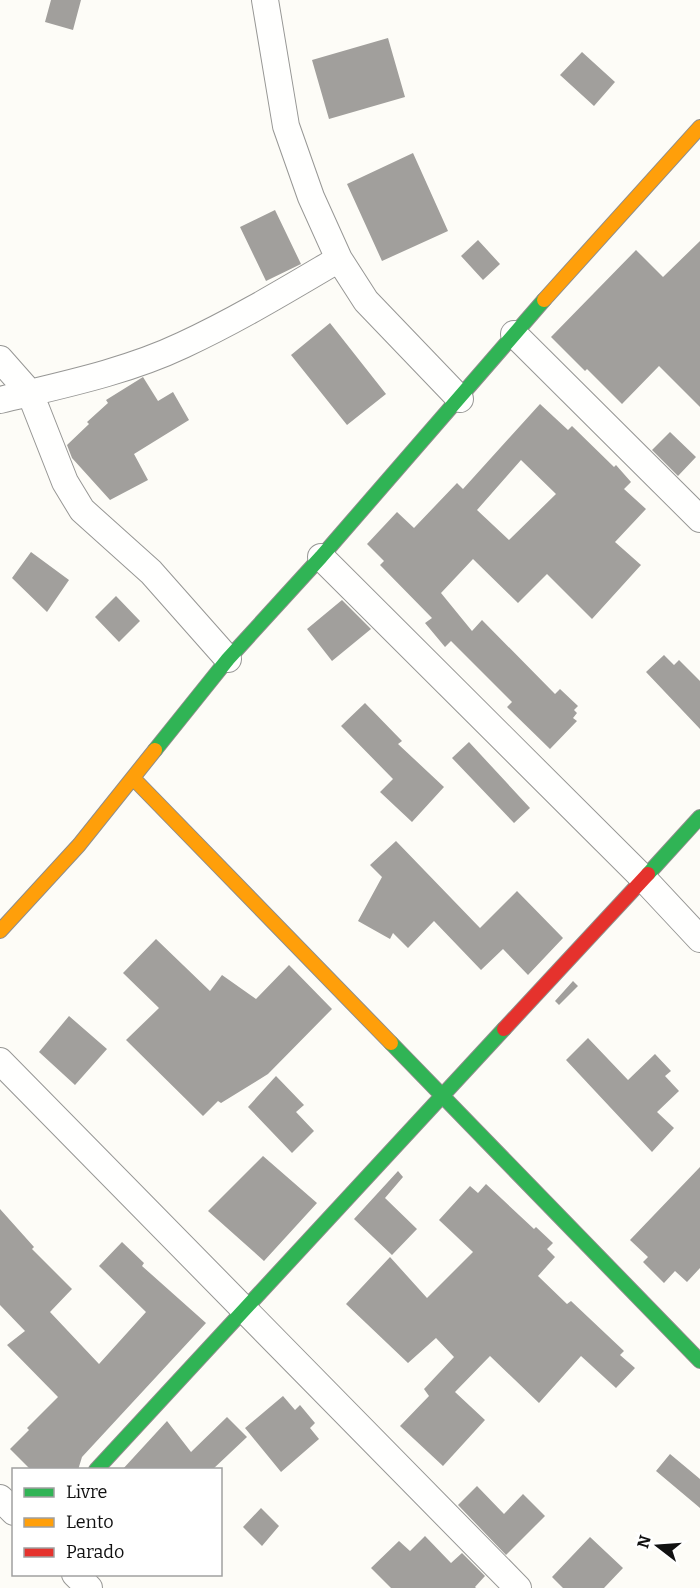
<svg xmlns="http://www.w3.org/2000/svg" width="700" height="1588" font-family="Bitter,serif">
<style>
.building{fill:#a19f9c;fill-rule:evenodd}
.lines{fill:none;stroke-linecap:round;stroke-linejoin:round}
.street-casing{stroke:#979795;stroke-width:28}
.fast-casing{stroke:#8e8d8b;stroke-width:16}
.slow-casing{stroke:#8e8d8b;stroke-width:16}
.jam-casing{stroke:#8e8d8b;stroke-width:16}
.street{stroke:#fffffe;stroke-width:26}
.fast{stroke:#30b455;stroke-width:14}
.slow{stroke:#ff9f0a;stroke-width:14}
.jam{stroke:#e5322d;stroke-width:14}
</style>
<rect width="100%" height="100%" fill="#fdfcf7"/>
<path class="building" d="M 51,0 L 81,0 L 73,30 L 45,22 Z
M 388,38 L 405,97 L 329,119 L 312,60 Z
M 582,52 L 615,82 L 594,106 L 560,75 Z
M 413,153 L 448,231 L 382,261 L 347,184 Z
M 275,210 L 301,264 L 266,281 L 240,227 Z
M 478,240 L 500,264 L 483,280 L 461,256 Z
M 700,241 L 700,407 L 659,366 L 622,404 L 587,369 L 585,371 L 551,337 L 636,250 L 663,277 Z
M 330,323 L 386,394 L 347,425 L 291,355 Z
M 143,377 L 158,401 L 173,392 L 189,420 L 134,454 L 148,480 L 110,500 L 72,458 L 67,445 L 89,424 L 87,422 L 108,403 L 106,400 Z
M 540,404 L 568,430 L 572,426 L 614,467 L 616,465 L 631,482 L 624,489 L 646,509 L 615,542 L 641,565 L 592,619 L 547,574 L 518,603 L 473,559 L 441,593 L 472,631 L 482,620 L 555,694 L 560,689 L 578,706 L 574,710 L 577,713 L 573,718 L 577,721 L 550,749 L 507,707 L 512,702 L 451,641 L 445,647 L 425,623 L 432,618 L 380,565 L 384,561 L 367,544 L 397,512 L 414,528 L 457,483 L 463,489 ZM 521,460 L 556,494 L 509,540 L 477,510 Z
M 670,432 L 696,457 L 678,476 L 652,450 Z
M 31,552 L 69,580 L 47,612 L 12,578 Z
M 116,596 L 140,621 L 119,642 L 95,617 Z
M 342,600 L 371,629 L 332,661 L 307,629 Z
M 664,655 L 674,665 L 679,660 L 700,681 L 700,729 L 646,672 Z
M 365,703 L 402,741 L 398,744 L 444,787 L 412,822 L 380,792 L 393,779 L 341,726 Z
M 469,742 L 530,808 L 514,823 L 452,758 Z
M 396,841 L 480,928 L 517,891 L 563,938 L 528,975 L 503,949 L 481,970 L 434,921 L 408,948 L 393,933 L 390,939 L 358,921 L 382,877 L 370,865 Z
M 156,939 L 210,991 L 222,975 L 256,999 L 289,965 L 332,1009 L 268,1074 L 221,1103 L 218,1101 L 203,1116 L 126,1040 L 159,1008 L 123,973 Z
M 573,981 L 578,986 L 559,1005 L 555,1001 Z
M 69,1016 L 107,1049 L 75,1085 L 39,1052 Z
M 588,1038 L 628,1080 L 655,1054 L 671,1071 L 665,1076 L 679,1091 L 657,1112 L 674,1128 L 652,1152 L 566,1060 Z
M 276,1076 L 304,1105 L 296,1112 L 314,1131 L 292,1153 L 248,1107 Z
M 263,1156 L 317,1203 L 264,1261 L 208,1211 Z
M 700,1167 L 700,1268 L 687,1282 L 675,1271 L 664,1283 L 643,1262 L 648,1257 L 630,1240 Z
M 398,1171 L 403,1177 L 385,1198 L 417,1229 L 392,1255 L 354,1219 Z
M 486,1184 L 534,1229 L 536,1227 L 553,1243 L 547,1249 L 555,1257 L 538,1276 L 567,1304 L 571,1301 L 624,1351 L 620,1355 L 635,1368 L 616,1388 L 581,1356 L 539,1403 L 490,1356 L 455,1392 L 485,1420 L 443,1466 L 400,1426 L 429,1396 L 424,1389 L 454,1357 L 436,1338 L 408,1363 L 346,1304 L 390,1257 L 427,1298 L 473,1252 L 439,1220 L 470,1186 L 478,1193 Z
M 0,1209 L 34,1247 L 32,1249 L 72,1289 L 50,1312 L 99,1364 L 146,1312 L 99,1266 L 122,1242 L 144,1263 L 142,1266 L 206,1323 L 82,1457 L 78,1470 L 31,1470 L 10,1449 L 29,1430 L 27,1428 L 58,1397 L 7,1345 L 25,1331 L 0,1305 Z
M 283,1396 L 295,1410 L 300,1405 L 315,1423 L 310,1428 L 319,1439 L 281,1472 L 245,1428 Z
M 227,1417 L 247,1437 L 212,1470 L 122,1470 L 167,1421 L 191,1452 Z
M 670,1454 L 700,1479 L 700,1508 L 656,1471 Z
M 477,1486 L 504,1514 L 523,1494 L 545,1516 L 506,1555 L 458,1505 Z
M 261,1508 L 279,1526 L 262,1546 L 243,1527 Z
M 425,1536 L 451,1563 L 462,1553 L 485,1576 L 475,1587 L 476,1588 L 391,1588 L 371,1568 L 399,1541 L 410,1551 Z
M 590,1537 L 623,1568 L 604,1588 L 563,1588 L 552,1577 Z"/>
<g class="lines">
<defs>
<path id="street" d="M 265,0 L 286,126 L 311,197 L 339,259 L 366,301 L 460,399
M 514,334 L 700,519
M 0,359 L 30,393 L 65,482 L 82,510 L 151,572 L 228,659
M 0,400 C 62,385 126,372 183,345 C 237,320 288,289 339,259
M 321,557 L 643,878 L 700,939
M 0,1061 L 518,1588
M 0,1498 L 14,1512
M 75,1574 L 89,1588"/>
<path id="fast" d="M 155,750 L 228,659 L 321,557 L 544,300
M 648,874 L 700,817
M 391,1043 L 700,1361
M 96,1470 L 504,1029"/>
<path id="slow" d="M 544,300 L 700,127
M 133,778 L 391,1043
M 0,931 L 79,845 L 155,750"/>
<path id="jam" d="M 504,1029 L 648,874"/>
</defs>
<use href="#street" class="street-casing"/>
<use href="#fast" class="fast-casing"/>
<use href="#slow" class="slow-casing"/>
<use href="#jam" class="jam-casing"/>
<use href="#street" class="street"/>
<use href="#fast" class="fast"/>
<use href="#slow" class="slow"/>
<use href="#jam" class="jam"/>
</g>
<rect x="12" y="1468" width="210" height="108" fill="#ffffff" stroke="#a0a0a0" stroke-width="1.5"/>
<rect x="24" y="1488" width="30" height="9" fill="#30b455" stroke="#a0a0a0" stroke-width="1.5"/>
<text x="66" y="1498" font-size="18" fill="#111111">Livre</text>
<rect x="24" y="1518" width="30" height="9" fill="#ff9f0a" stroke="#a0a0a0" stroke-width="1.5"/>
<text x="66" y="1528" font-size="18" fill="#111111">Lento</text>
<rect x="24" y="1548" width="30" height="9" fill="#e5322d" stroke="#a0a0a0" stroke-width="1.5"/>
<text x="66" y="1558" font-size="18" fill="#111111">Parado</text>
<g transform="translate(658 1546) rotate(287)" stroke="#ffffff" stroke-width="4.5" paint-order="stroke">
<path d="M0-4.5L10 22L0 15L-10 22Z" fill="#111111"/>
<text y="-9" font-size="16" font-weight="bold" text-anchor="middle" fill="#111111">N</text>
</g>
</svg>
